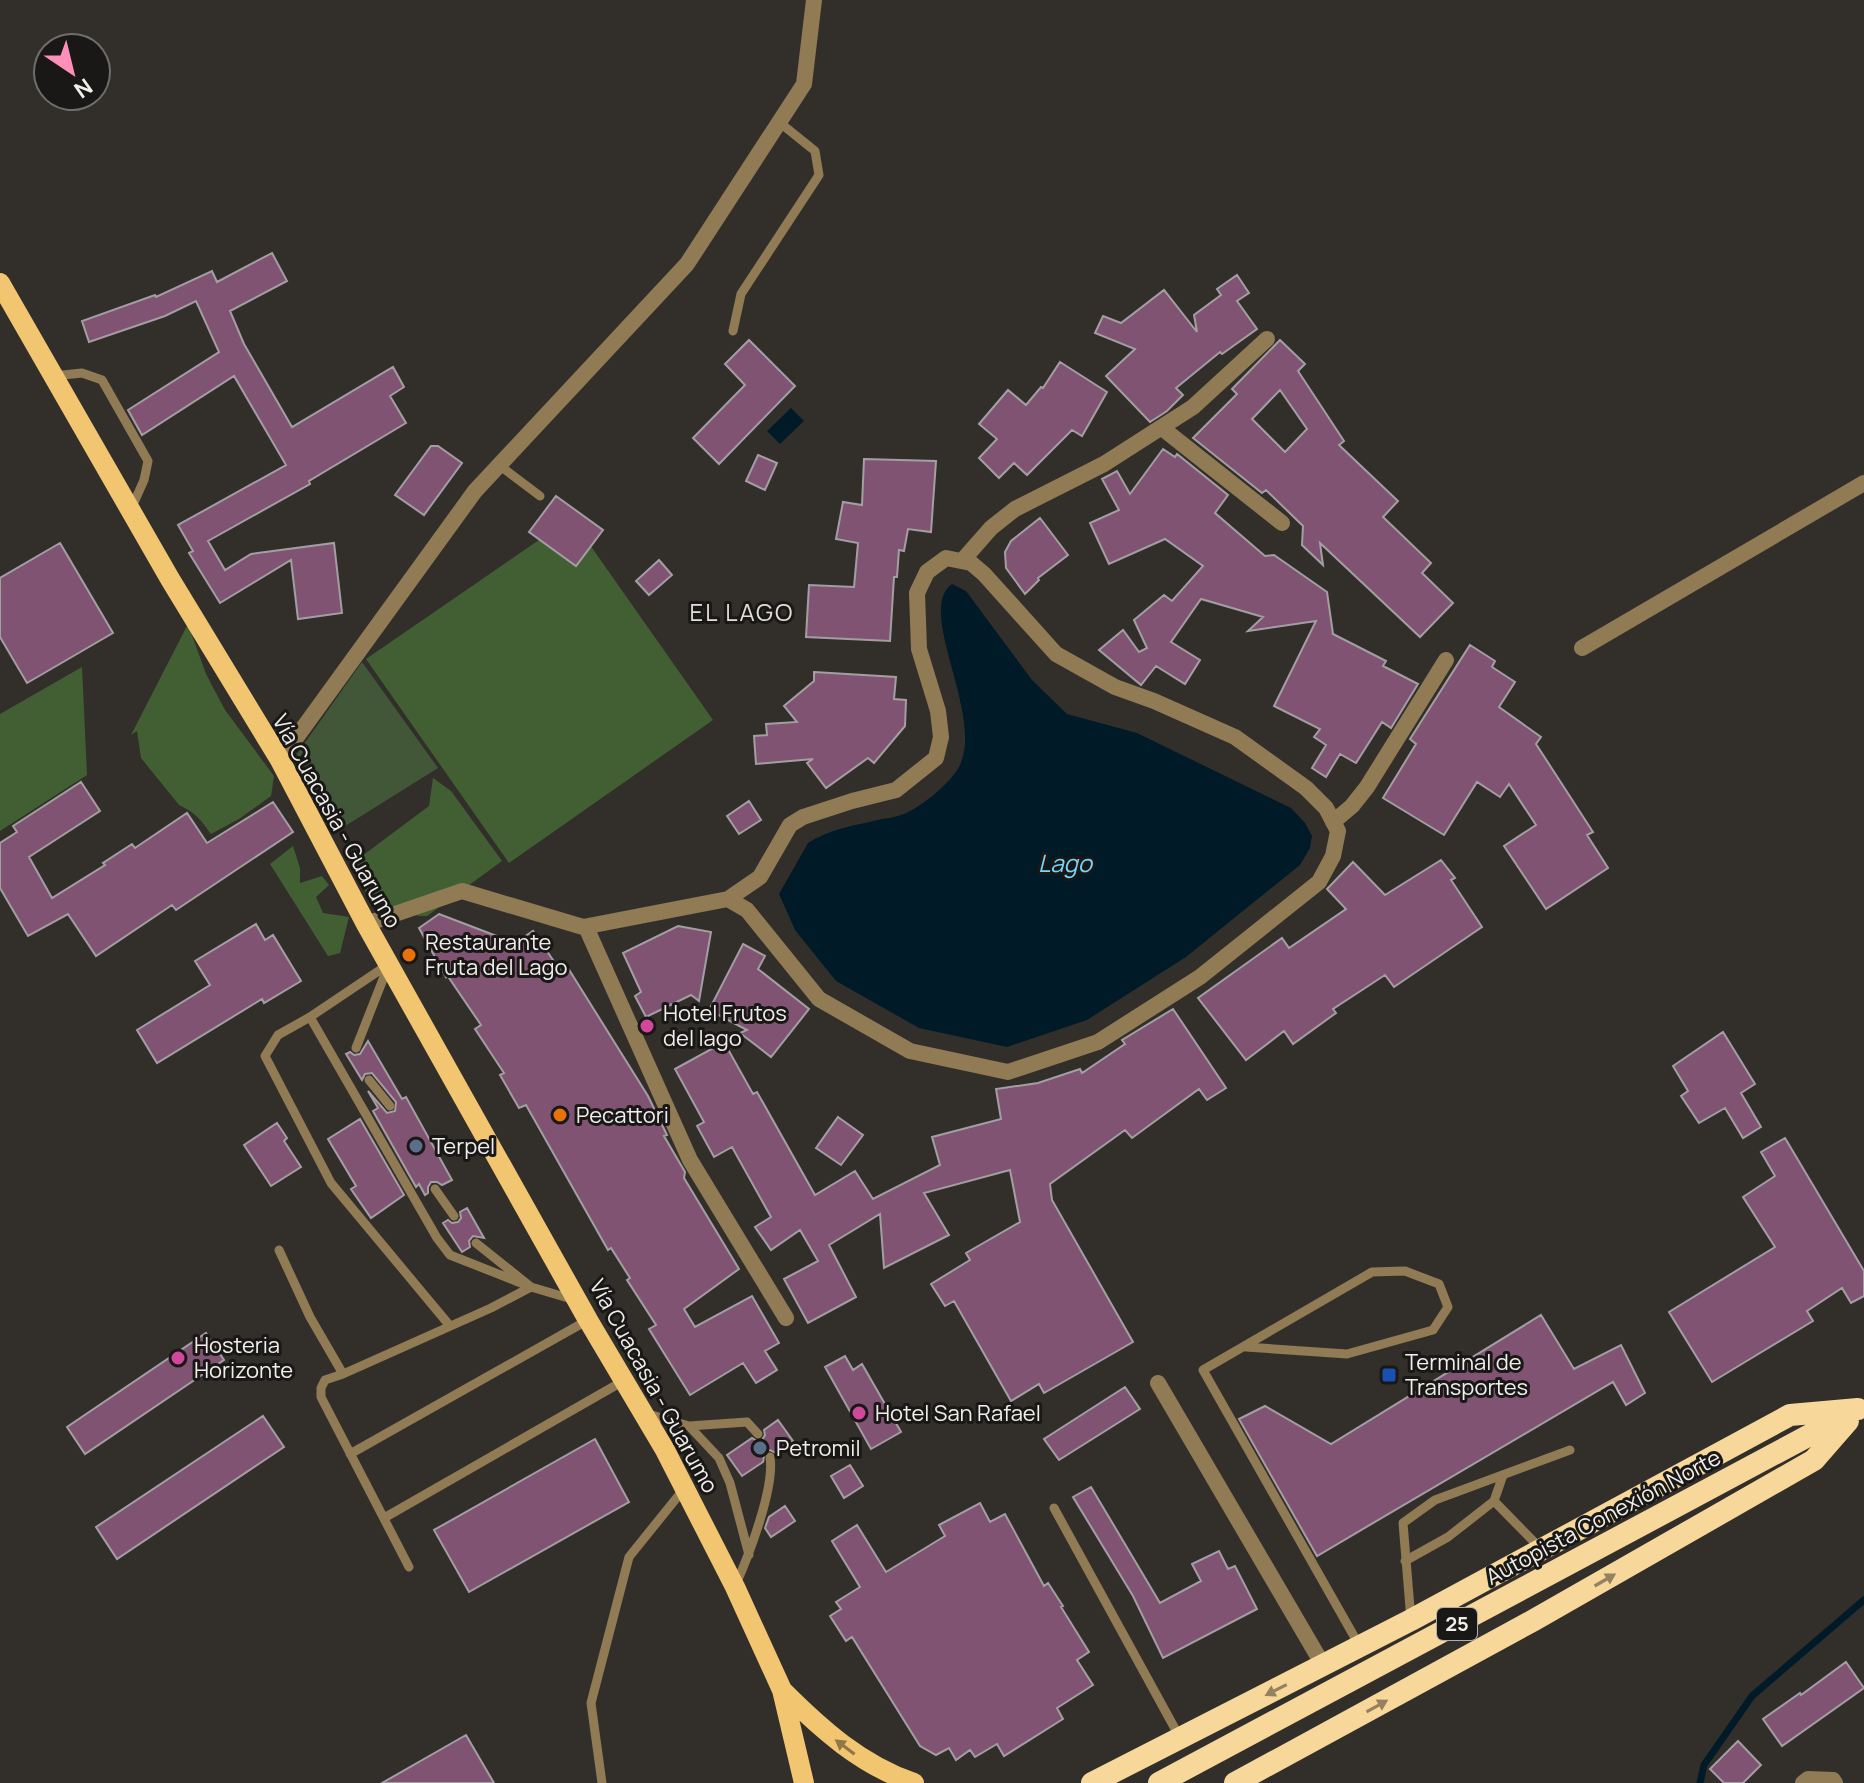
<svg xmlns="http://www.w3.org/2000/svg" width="1864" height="1783" font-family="Manrope,sans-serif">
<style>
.green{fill:#415737}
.forest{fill:#425f34}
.water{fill:#001b27}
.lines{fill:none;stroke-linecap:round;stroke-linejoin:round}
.stream{stroke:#001b27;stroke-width:7}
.building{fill:#805373;stroke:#a39ea2;stroke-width:2;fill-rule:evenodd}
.service{stroke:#907b54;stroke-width:9}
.minor{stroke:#907b54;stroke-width:16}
.primary{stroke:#f2c571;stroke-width:20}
.trunk{stroke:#f8d79a;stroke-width:22}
.oneway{fill:#94815f}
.oneway2{fill:#907748}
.food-dot{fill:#e8710a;stroke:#191816;stroke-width:3}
.hotel-dot{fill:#d1479c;stroke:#191816;stroke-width:3}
.service-dot{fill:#5c6f8a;stroke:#191816;stroke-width:3}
.transit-dot{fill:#1a4fb4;stroke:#191816;stroke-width:3}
.labels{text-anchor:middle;stroke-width:6;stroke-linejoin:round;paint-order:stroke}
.shield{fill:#191816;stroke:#b0aeab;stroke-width:2}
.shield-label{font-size:20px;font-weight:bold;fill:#f0eeeb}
.street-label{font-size:22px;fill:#f0eeeb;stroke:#191816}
.poi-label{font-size:22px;fill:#f0eeeb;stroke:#191816;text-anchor:start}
.neighbourhood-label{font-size:24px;letter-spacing:2px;fill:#e1ddd8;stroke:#191816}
.water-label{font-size:24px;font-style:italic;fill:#79d5fd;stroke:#191816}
</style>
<rect width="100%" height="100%" fill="#322f2b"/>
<path class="green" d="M 362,662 L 438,768 L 342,828 L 297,754 Z"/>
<path class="forest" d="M 571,518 L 713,720 L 509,863 L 366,659 Z
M 188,624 L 206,674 L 225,710 L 274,776 L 271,796 L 239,819 L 211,834 C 199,817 195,813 179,805 L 141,758 L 137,731 L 131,735 Z
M 82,667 L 87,775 L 0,831 L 0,714 Z
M 433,778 L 451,791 L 502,861 L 427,916 L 419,916 C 377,902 367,909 354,862 L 429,806 Z
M 293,846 L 300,868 L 300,883 L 322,876 L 329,885 L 316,897 L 323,913 L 349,917 L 340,953 L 328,956 L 270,864 Z"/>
<path class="water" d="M 791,408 L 804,421 L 780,444 L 767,431 Z
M 952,584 L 966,591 L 1032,680 L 1067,714 L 1137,733 L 1291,808 L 1305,823 L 1312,836 L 1310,848 L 1300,865 L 1186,957 L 1087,1020 L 1007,1047 L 919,1028 L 836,981 L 795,930 L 779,894 L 808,843 C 827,830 855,825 878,820 C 887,818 899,817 908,812 C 924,804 944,788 955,773 C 992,727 913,611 952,584 Z"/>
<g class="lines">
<path class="stream" d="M 1700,1783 L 1704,1765 L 1752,1696 L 1864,1600"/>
</g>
<path class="building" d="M 272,253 L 287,281 L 230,311 L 244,344 L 292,427 L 393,367 L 404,387 L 390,396 L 406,423 L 309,481 L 310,484 L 208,541 L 225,570 L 251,554 L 334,543 L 342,613 L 298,619 L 291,560 L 220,603 L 189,553 L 193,551 L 178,525 L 286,465 L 234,376 L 142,435 L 128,410 L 219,352 L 196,301 L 165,316 L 89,342 L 82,321 L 155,295 L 156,297 L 212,271 L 217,282 Z
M 1237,275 L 1249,293 L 1237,301 L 1257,329 L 1222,354 L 1220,352 L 1176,388 L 1183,395 L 1167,411 L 1150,422 L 1106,376 L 1135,349 L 1095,333 L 1103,316 L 1121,323 L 1164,290 L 1197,332 L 1194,315 L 1221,295 L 1217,289 Z
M 749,340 L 795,386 L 719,464 L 693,438 L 745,385 L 725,364 Z
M 1280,340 L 1305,364 L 1298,371 L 1344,441 L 1339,445 L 1398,501 L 1383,517 L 1431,563 L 1422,573 L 1453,603 L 1420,637 L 1320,543 L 1323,565 L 1302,545 L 1303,526 L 1266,490 L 1262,493 L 1193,438 L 1237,394 L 1232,389 ZM 1280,390 L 1307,429 L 1285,452 L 1252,419 Z
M 1060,362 L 1107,392 L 1082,436 L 1072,430 L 1027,475 L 1014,463 L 999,478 L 979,458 L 997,439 L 979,424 L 1008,390 L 1026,405 L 1041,387 L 1043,388 Z
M 431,446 L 438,446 L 462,463 L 424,515 L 395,495 Z
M 1163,449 L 1175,457 L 1177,454 L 1228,495 L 1215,513 L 1265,556 L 1274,555 L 1327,592 L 1333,634 L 1386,661 L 1383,666 L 1418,684 L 1391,728 L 1382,722 L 1356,763 L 1340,754 L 1326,777 L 1312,768 L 1326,745 L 1314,737 L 1320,729 L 1274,706 L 1316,621 L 1248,631 L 1263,617 L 1201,599 L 1171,642 L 1200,660 L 1185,684 L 1156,666 L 1141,685 L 1099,650 L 1123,630 L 1139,652 L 1147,648 L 1134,620 L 1164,595 L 1172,601 L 1203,566 L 1165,539 L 1109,564 L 1090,523 L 1119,510 L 1102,479 L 1117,471 L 1130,494 Z
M 758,455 L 777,463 L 765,490 L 746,481 Z
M 864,459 L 936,461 L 931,532 L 908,529 L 904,551 L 899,550 L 897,577 L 894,577 L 890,641 L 806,637 L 809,585 L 854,587 L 858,543 L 836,539 L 843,502 L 862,505 Z
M 556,496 L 603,530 L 576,566 L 529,532 Z
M 1040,518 L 1068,555 L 1038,578 L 1039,580 L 1025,594 L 1006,568 L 1005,552 L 1011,541 Z
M 60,543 L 113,633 L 27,683 L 0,637 L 0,578 Z
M 659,560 L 672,575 L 649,595 L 636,581 Z
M 1470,645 L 1495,661 L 1492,667 L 1515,682 L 1499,707 L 1541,737 L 1536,744 L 1593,832 L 1587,835 L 1608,868 L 1546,909 L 1504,846 L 1536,825 L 1509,784 L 1500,797 L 1477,782 L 1444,835 L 1383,798 L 1416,744 L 1410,739 Z
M 814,672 L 896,677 L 894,699 L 906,700 L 905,726 L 874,763 L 868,758 L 826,788 L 807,763 L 813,759 L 756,764 L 754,736 L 767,735 L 766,724 L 797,722 L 784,706 L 814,681 Z
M 81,782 L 100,811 L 29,857 L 52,898 L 105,865 L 103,863 L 132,844 L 135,848 L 187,813 L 207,843 L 273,802 L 293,832 L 176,910 L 172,905 L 96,956 L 68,914 L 28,936 L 0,888 L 0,843 L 17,832 L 13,826 Z
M 749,801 L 761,820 L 739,834 L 727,816 Z
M 1441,860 L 1455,878 L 1451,880 L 1482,927 L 1394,987 L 1385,975 L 1333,1009 L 1336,1013 L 1293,1044 L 1284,1031 L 1246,1060 L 1198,998 L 1282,938 L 1289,948 L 1346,909 L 1327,889 L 1353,862 L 1385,895 Z
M 439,914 L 515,943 L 533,931 L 562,973 L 568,968 L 648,1096 L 667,1135 L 664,1136 L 685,1172 L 684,1178 L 739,1269 L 684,1309 L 695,1327 L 752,1296 L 779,1343 L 765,1351 L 777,1370 L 756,1383 L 743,1363 L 690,1395 L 649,1329 L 656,1325 L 627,1280 L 630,1278 L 611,1248 L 608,1250 L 526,1105 L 519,1108 L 500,1075 L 504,1073 L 475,1029 L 481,1025 L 447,975 L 446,977 L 419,928 Z
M 256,924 L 265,940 L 273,935 L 301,981 L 264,1003 L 262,999 L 157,1063 L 137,1030 L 210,985 L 195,961 Z
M 678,926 L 711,932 L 699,1001 L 691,995 L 646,1017 L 635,996 L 641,992 L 623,953 Z
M 743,944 L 765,956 L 758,969 L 809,1009 L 771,1057 L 740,1033 L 747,1030 L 709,1010 Z
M 1173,1009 L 1226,1088 L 1207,1100 L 1199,1089 L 1132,1138 L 1125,1130 L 1050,1184 L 1052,1200 L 1133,1342 L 1044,1393 L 1039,1384 L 1011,1401 L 954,1301 L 945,1306 L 931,1284 L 970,1260 L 966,1253 L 1020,1222 L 1010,1170 L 924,1193 L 949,1235 L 884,1268 L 880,1214 L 829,1245 L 856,1297 L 808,1323 L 784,1279 L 818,1261 L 800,1230 L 771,1250 L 755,1227 L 771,1217 L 732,1147 L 714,1157 L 697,1126 L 704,1122 L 675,1069 L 724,1042 L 753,1094 L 757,1092 L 815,1195 L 855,1171 L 873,1199 L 940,1165 L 932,1137 L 1001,1119 L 996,1089 L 1038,1083 L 1080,1069 L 1082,1073 L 1125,1044 L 1122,1040 Z
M 1723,1032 L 1755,1084 L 1741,1093 L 1761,1127 L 1743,1138 L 1725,1108 L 1699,1123 L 1681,1096 L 1688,1091 L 1673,1066 Z
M 368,1041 L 402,1099 L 406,1097 L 452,1180 L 442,1185 L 437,1182 L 431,1182 L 428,1187 L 428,1193 L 425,1195 L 419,1184 L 416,1187 L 373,1111 L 378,1108 L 368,1091 L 387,1113 L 395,1111 L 396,1102 L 372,1073 L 365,1074 L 362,1080 L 346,1054 L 350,1052 L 354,1055 L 360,1054 Z
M 838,1117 L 863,1135 L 841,1165 L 816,1148 Z
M 360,1119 L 404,1195 L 371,1218 L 351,1189 L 356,1186 L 328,1139 Z
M 277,1123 L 287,1138 L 284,1141 L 301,1167 L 271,1186 L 244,1145 Z
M 1785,1138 L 1864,1271 L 1864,1296 L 1851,1303 L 1842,1288 L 1807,1311 L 1813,1321 L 1712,1382 L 1669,1312 L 1775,1247 L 1743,1197 L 1775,1176 L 1761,1152 Z
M 467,1208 L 484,1238 L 473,1236 L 469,1241 L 470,1247 L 462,1252 L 443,1223 L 448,1220 L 452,1223 L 458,1222 L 461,1218 L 460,1212 Z
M 1541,1315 L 1574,1369 L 1621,1345 L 1645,1393 L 1626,1405 L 1613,1382 L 1317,1556 L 1239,1419 L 1265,1406 L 1331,1444 Z
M 206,1333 L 224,1360 L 85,1454 L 67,1427 Z
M 845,1356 L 853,1370 L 862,1364 L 901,1432 L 871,1449 L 825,1367 Z
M 1125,1387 L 1140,1409 L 1059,1460 L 1044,1439 Z
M 263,1416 L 284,1447 L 117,1559 L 96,1527 Z
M 778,1420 L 793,1441 L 776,1453 L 770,1450 L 765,1451 L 763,1462 L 742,1476 L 727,1455 L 752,1438 L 757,1441 L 762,1440 L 765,1435 L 764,1430 Z
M 595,1439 L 629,1502 L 469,1592 L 434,1530 Z
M 850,1465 L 863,1486 L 844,1498 L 831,1476 Z
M 1091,1487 L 1160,1603 L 1201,1581 L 1192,1564 L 1219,1551 L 1228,1569 L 1235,1566 L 1257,1609 L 1163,1658 L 1133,1596 L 1073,1497 Z
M 980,1503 L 990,1522 L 1005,1514 L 1044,1586 L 1048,1583 L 1063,1606 L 1061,1607 L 1089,1652 L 1077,1660 L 1093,1685 L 1057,1708 L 1063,1719 L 1004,1756 L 997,1744 L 975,1757 L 970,1750 L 956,1760 L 949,1748 L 936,1755 L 920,1746 L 852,1637 L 846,1641 L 830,1616 L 841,1609 L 836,1602 L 860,1587 L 832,1541 L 857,1525 L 886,1572 L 945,1536 L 939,1525 Z
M 785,1506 L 795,1521 L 771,1537 L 765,1528 L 769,1517 Z
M 1846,1662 L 1864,1688 L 1782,1746 L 1763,1719 L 1800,1693 L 1801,1695 Z
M 466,1735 L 494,1783 L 382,1783 Z
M 1738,1741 L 1761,1765 L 1743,1783 L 1724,1783 L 1710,1769 Z"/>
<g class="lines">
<path class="service" d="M 733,331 L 741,294 L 819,175 L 815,151 L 779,122
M 53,376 L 82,373 L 102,380 L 148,461 L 144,480 L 132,507
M 499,465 L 540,496
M 310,1017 L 437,1238 L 450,1255 L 531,1287
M 356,1048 L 389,964 L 310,1017 L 278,1035 L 265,1056 L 331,1183 L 450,1326
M 369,1080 L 390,1106
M 435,1189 L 454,1216
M 476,1243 L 531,1287 L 575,1300
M 279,1250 L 310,1317 L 343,1374 L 491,1308 L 531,1287
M 1246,1347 L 1347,1354 L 1433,1330 L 1448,1307 L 1439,1284 L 1405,1271 L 1372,1272 L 1203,1370 L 1359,1645
M 343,1374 L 325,1380 L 321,1388 L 321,1397 L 409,1567
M 645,1413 L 689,1426 L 747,1422 L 758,1434
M 689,1426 L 719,1458 L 730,1483 L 749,1555
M 350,1454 L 588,1320
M 1494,1501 L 1541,1549
M 1054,1508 L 1179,1736
M 384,1518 L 625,1380
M 1405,1561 L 1448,1537 L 1494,1501 L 1503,1475
M 736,1584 C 749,1555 775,1487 770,1457
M 1411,1620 L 1403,1523 L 1435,1500 L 1570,1450
M 602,1783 L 591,1703 L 629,1557 L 683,1490"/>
<path class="minor" d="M 1162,428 L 1282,523
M 962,561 L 991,528 L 1015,509 L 1104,464 L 1193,407 L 1267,339
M 1582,648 L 1864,483
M 280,760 L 475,491 L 687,264 L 804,84 L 814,0
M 1333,822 L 1352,806 L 1367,787 L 1446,660
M 366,924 L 462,891 L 583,927 L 728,899 L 760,877 L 790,825 L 803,817 L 852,801 L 896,790 L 936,758 L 941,737 L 938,711 L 919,649 L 917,593 L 927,572 L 946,558 L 971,563 L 984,574 L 1056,654 L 1115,687 L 1154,701 L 1235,737 L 1306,788 L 1326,808 L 1338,831 L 1333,856 L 1319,882 L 1200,977 L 1098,1042 L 1008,1072 L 910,1051 L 819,999 L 747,910 L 728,899
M 586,927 L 690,1160 L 786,1318
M 1158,1383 L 1323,1665
M 1803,1783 L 1808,1779 L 1833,1780 L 1835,1783"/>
<path class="primary" d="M 0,283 L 170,579 L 280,760 L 366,924 L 588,1320 L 665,1450 L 735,1587 L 782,1690 L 804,1783
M 782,1690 C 821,1729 861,1765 914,1783"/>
<path class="trunk" d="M 1092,1783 L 1411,1620 L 1790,1415 L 1858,1409
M 1159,1783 L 1849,1414
M 1235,1783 L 1534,1620 L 1814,1460 L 1848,1421"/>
</g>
<defs><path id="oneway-solid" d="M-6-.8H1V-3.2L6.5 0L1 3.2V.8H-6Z" transform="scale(2)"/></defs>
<g class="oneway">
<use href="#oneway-solid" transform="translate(1605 1580) rotate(-30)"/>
<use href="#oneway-solid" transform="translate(1276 1690) rotate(153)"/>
<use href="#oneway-solid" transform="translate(1377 1706) rotate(-29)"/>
</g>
<use class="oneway2" href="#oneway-solid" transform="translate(845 1747) rotate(-143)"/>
<g class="food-dot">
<circle cx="409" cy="955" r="8"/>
<circle cx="560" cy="1115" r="8"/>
</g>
<g class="hotel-dot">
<circle cx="647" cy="1026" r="8"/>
<circle cx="178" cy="1358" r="8"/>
<circle cx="859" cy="1413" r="8"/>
</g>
<g class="service-dot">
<circle cx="416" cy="1146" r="8"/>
<circle cx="760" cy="1448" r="8"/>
</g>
<rect class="transit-dot" x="1381" y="1367" width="16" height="16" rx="4"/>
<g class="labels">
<rect class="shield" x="1437" y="1608" width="40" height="32" rx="6"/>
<g class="shield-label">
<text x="1457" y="1631">25</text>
</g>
<g class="street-label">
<text transform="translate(337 821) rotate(61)" y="8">Vía Cuacasia - Guarumo</text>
<text transform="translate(654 1386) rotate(61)" y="8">Vía Cuacasia - Guarumo</text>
<text transform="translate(1603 1517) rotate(-28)" y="8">Autopista Conexión Norte</text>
</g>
<g class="poi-label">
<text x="425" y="950">Restaurante<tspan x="425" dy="25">Fruta del Lago</tspan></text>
<text x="663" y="1021">Hotel Frutos<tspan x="663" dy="25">del lago</tspan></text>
<text x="576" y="1123">Pecattori</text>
<text x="432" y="1154">Terpel</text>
<text x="194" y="1353">Hosteria<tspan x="194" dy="25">Horizonte</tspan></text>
<text x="1405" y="1370">Terminal de<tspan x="1405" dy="25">Transportes</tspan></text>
<text x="875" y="1421">Hotel San Rafael</text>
<text x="776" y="1456">Petromil</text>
</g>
<g class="neighbourhood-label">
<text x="742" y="621">EL LAGO</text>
</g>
<g class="water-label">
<text x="1065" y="872">Lago</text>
</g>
</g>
<g transform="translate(72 72) rotate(145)"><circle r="38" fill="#191816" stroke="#6f6e6b" stroke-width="2"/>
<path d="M0-6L14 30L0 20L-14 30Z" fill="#ff8ebb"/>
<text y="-12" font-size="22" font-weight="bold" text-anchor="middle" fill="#f0eeeb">N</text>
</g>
</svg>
